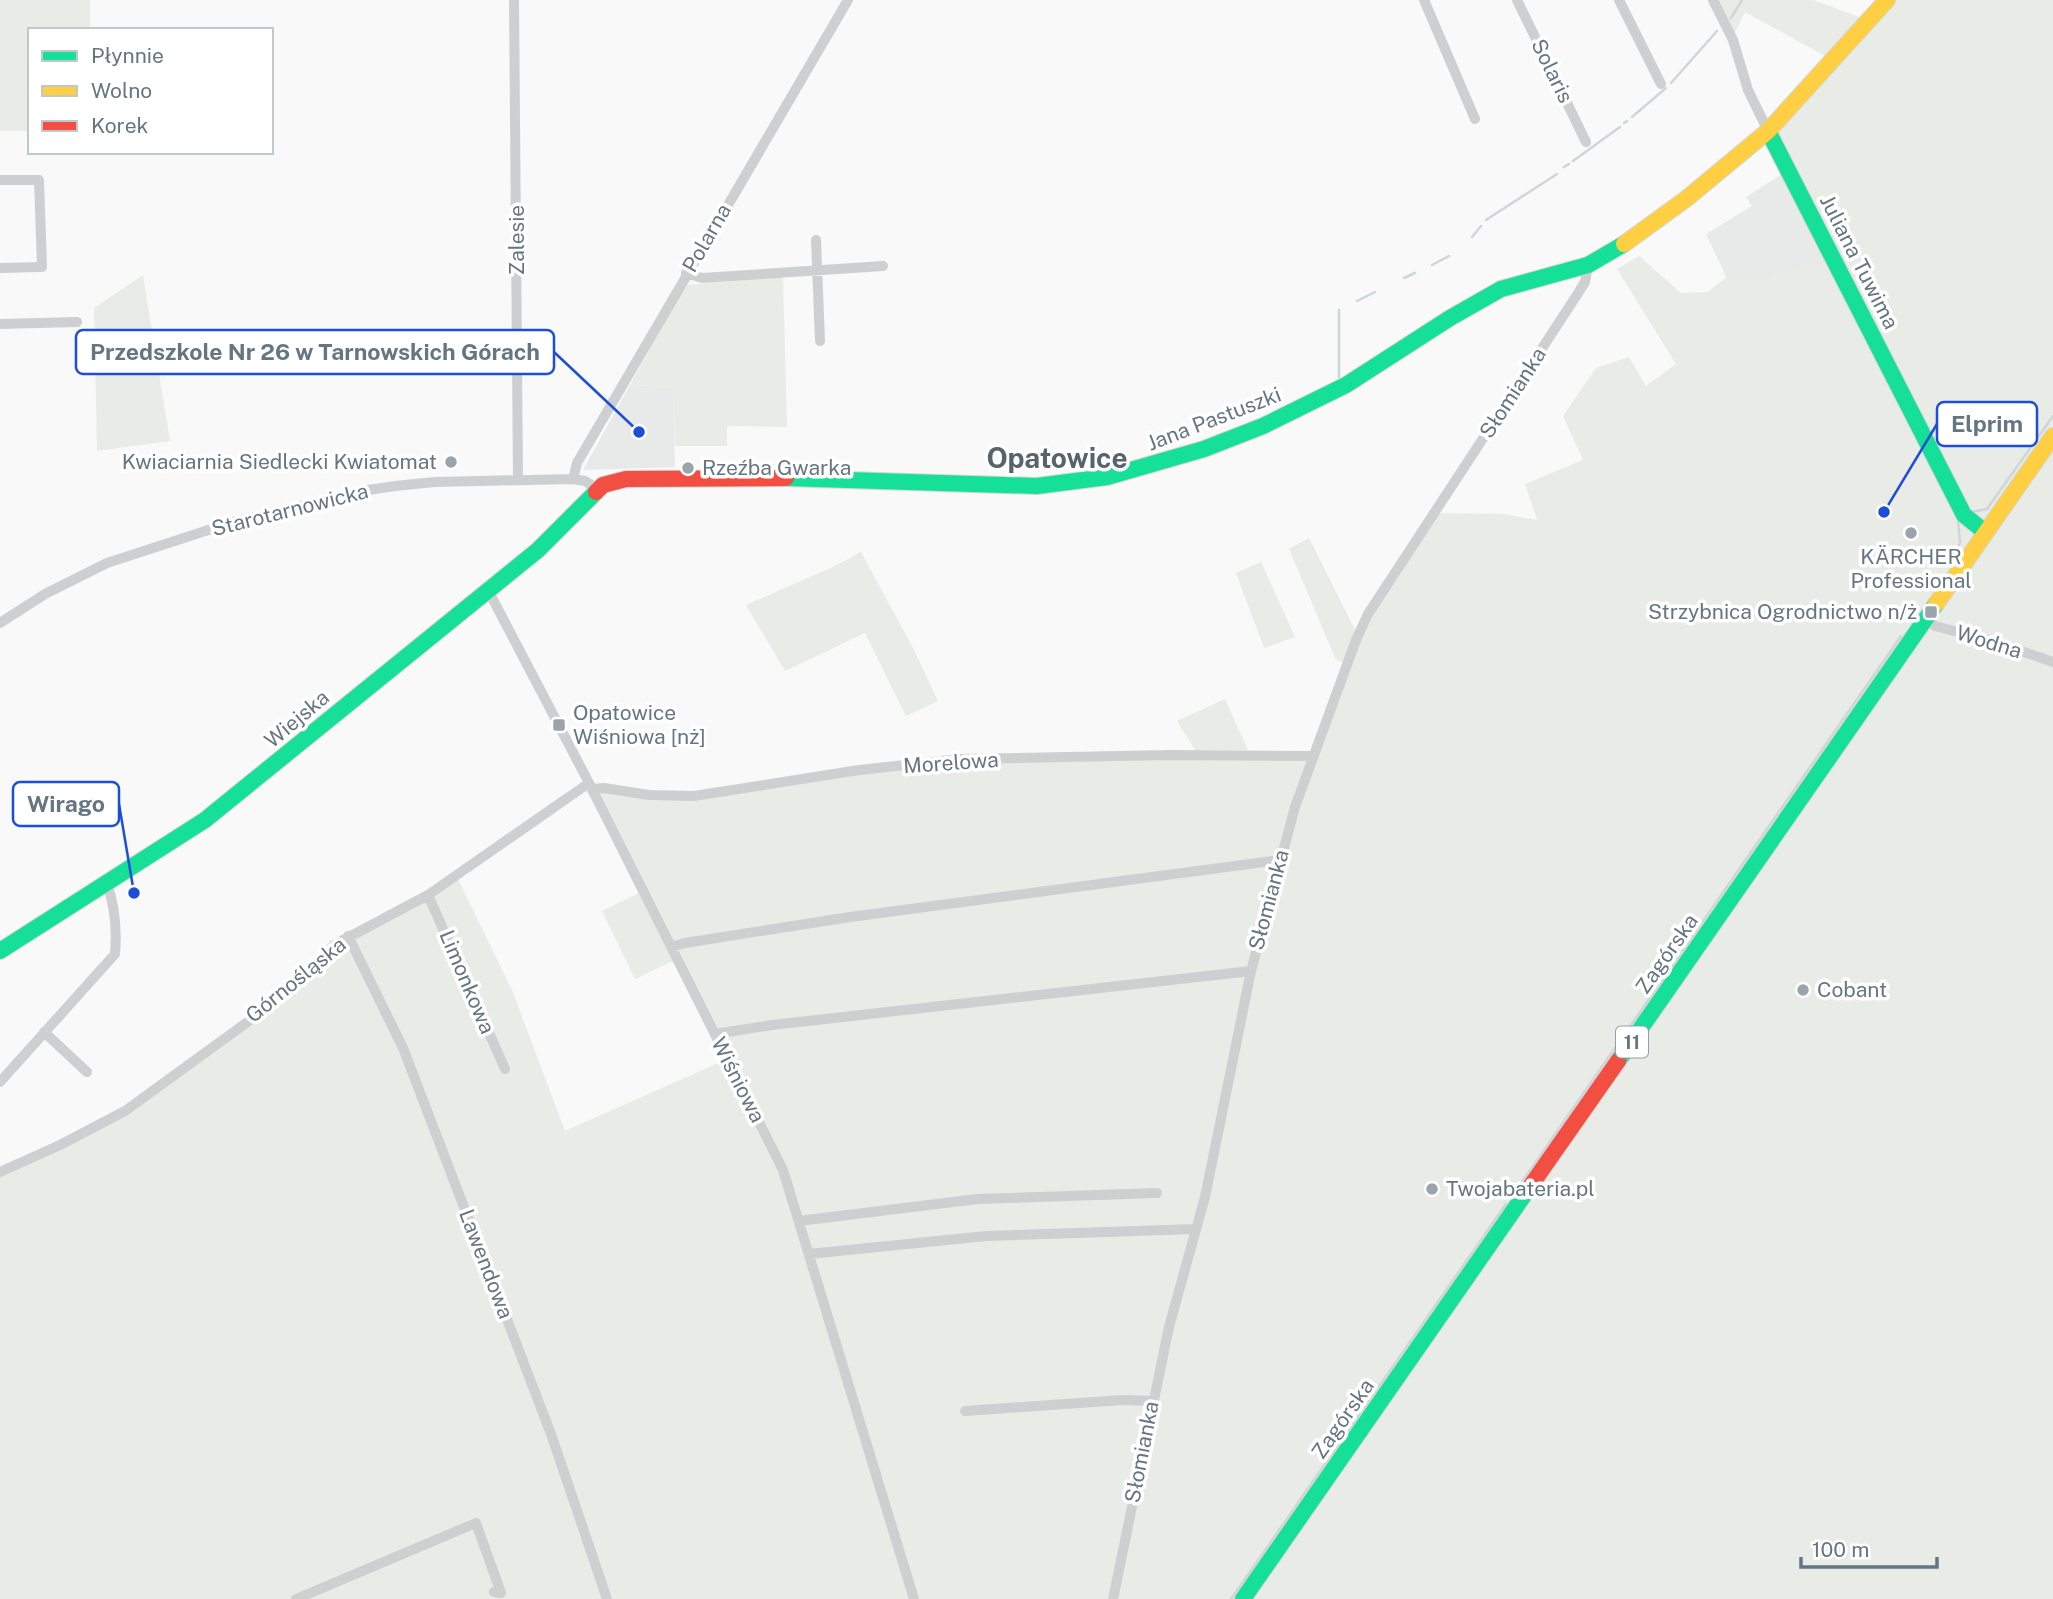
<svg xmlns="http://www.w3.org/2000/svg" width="2053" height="1599" font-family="'Public Sans',sans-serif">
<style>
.built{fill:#e8e9e9}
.green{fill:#e8ebe6}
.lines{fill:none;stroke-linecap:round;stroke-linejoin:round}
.stream{stroke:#ced6d9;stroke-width:2.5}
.fast-casing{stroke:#d5d6d7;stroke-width:18}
.slow-casing{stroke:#d5d6d7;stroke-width:18}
.jam-casing{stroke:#d5d6d7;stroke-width:18}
.street{stroke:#cecfd0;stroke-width:10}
.fast{stroke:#16e098;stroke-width:16}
.slow{stroke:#ffcf43;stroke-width:16}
.jam{stroke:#f24e42;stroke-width:16}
.poi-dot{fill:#99a4ac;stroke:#fff;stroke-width:2.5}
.labels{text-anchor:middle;stroke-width:7;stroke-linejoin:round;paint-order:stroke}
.shield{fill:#fff;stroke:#939fa8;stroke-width:2}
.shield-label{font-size:19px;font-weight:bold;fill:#657683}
.street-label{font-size:21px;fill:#657683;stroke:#fff}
.poi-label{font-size:21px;fill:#657683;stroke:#fff;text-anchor:start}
.district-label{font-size:28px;font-weight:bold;fill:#57646e;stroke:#fff}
.leader{fill:none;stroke:#1d4ed8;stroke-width:2.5}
.callout-dot{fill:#1d4ed8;stroke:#fff;stroke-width:2.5}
.callout{fill:#fff;stroke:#1d4ed8;stroke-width:2.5}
.callout-label{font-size:23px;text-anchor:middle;font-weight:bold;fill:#657683}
</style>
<rect width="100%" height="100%" fill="#f9f9f9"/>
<path class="built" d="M 1785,172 L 1905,414 L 1781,393 L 1706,234 L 1752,206 L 1746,197 Z
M 630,385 L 673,387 L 675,467 L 583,470 Z"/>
<path class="green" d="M 0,0 L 90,0 L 90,30 L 30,30 L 30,131 L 0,131 Z
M 1718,0 L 1813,0 L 1862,18 L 1827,57 L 1745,12 L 1735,32 Z
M 1889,0 L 2053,0 L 2053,1599 L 0,1599 L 0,1169 L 107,1119 L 282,992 L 322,955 L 455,873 L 512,990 L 565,1131 L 725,1060 L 670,948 L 583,784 L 689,794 L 939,759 L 1315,751 L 1357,640 L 1433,513 L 1504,514 L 1537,520 L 1525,484 L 1583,460 L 1563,416 L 1596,368 L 1629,357 L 1646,386 L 1676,364 L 1617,269 L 1639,256 L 1681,293 L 1708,292 L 1725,278 L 1760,285 L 1777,273 L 1833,264 L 1766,133 Z
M 143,275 L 170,441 L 97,451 L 94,308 Z
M 783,277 L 787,427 L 727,426 L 727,446 L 675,446 L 673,387 L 630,385 L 685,285 Z
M 1309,538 L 1355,630 L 1343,662 L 1336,660 L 1289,549 Z
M 861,552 L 914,650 L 938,701 L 906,716 L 865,633 L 785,671 L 746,605 L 837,565 Z
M 1261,562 L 1295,637 L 1264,648 L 1236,573 Z
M 1225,699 L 1248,750 L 1195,750 L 1177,721 Z
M 639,893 L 673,961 L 635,979 L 602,911 Z"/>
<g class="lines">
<path class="stream" d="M 1731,18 L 1742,0
M 1671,83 L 1717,31
M 1632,117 L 1666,88
M 1624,123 L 1627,121
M 1573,161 L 1620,127
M 1564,167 L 1569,164
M 1486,220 L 1557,174
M 1472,237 L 1481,226
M 1432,265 L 1449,256
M 1404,278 L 1415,273
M 1357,301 L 1375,292
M 1339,377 L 1339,310
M 1971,512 L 1987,509 L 2053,416
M 1951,564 L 1960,543 L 1958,518
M 1517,1189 L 1901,636
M 1231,1599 L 1506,1204"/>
<defs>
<path id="fast" d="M 1768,131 L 1964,515 L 1985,532
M 786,478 L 1037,486 L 1107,477 L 1204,449 L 1263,426 L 1346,385 L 1450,318 L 1501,289 L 1588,265 L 1624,244
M 0,951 L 205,820 L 538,550 L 596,492
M 1618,1061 L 1936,604
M 1243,1599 L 1527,1191"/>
<path id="slow" d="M 1624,244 L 1686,199 L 1768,131 L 1887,0
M 1936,604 L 2053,436"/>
<path id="jam" d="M 596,492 L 603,485 L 626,479 L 786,478
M 1527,1191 L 1618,1061"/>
</defs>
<use href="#fast" class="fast-casing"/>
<use href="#slow" class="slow-casing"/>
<use href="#jam" class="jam-casing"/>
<path class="street" d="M 514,0 L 518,480
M 1424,0 L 1475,119
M 1517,0 L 1586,142
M 1619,0 L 1661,84
M 1713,0 L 1733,40 L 1748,90 L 1768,131
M 0,180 L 39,180 L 42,267 L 0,268
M 816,240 L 820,341
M 686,273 L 702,278 L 883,266
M 0,324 L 77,322
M 573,479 L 577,463 L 848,0
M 488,590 L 589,783 L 783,1170 L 914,1599
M 1926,620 L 1935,626 L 1992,641 L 2053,662
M 0,623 L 45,594 L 107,563 L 236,521 L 368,490 L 395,486 L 435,482 L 573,479 L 585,481 L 598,489
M 592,789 L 604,788 L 649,795 L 694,796 L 859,770 L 960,759 L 1170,755 L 1313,756
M 428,895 L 505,1069
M 348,936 L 403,1048 L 551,1434 L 607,1599
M 671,947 L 685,943 L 850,917 L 1279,860
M 44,1032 L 87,1072
M 715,1034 L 772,1025 L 1251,971
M 0,1082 L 115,954 C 117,930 115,906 107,884
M 0,1172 L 60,1145 L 125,1111 L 275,1002 L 334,945 L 428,895 L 589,783
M 799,1221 L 977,1199 L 1157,1193
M 809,1254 L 986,1236 L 1196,1229
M 965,1411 L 1122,1400 L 1153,1401
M 296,1599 L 476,1523 L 501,1593 L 494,1592
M 1113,1599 L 1169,1327 L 1205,1197 L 1251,971 L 1295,807 L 1356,640 L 1368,614 L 1575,298 L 1585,282 L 1588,265"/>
<use href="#fast" class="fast"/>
<use href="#slow" class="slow"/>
<use href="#jam" class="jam"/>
</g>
<g class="poi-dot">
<circle cx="451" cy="462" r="7"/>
<circle cx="688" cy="468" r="7"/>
<circle cx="1911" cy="533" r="7"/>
<rect x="1924" y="605" width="14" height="14" rx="3.5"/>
<rect x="552" y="718" width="14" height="14" rx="3.5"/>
<circle cx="1803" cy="990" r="7"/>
<circle cx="1432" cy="1189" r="7"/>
</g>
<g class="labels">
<rect class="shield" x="1616" y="1026.5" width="32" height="31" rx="5"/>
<g class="shield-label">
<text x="1632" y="1049">11</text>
</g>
<g class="street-label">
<text transform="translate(1552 71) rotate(64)" y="7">Solaris</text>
<text transform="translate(707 238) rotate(-60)" y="7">Polarna</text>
<text transform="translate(517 240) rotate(-90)" y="7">Zalesie</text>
<text transform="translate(1859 262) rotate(63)" y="7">Juliana Tuwima</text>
<text transform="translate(1513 393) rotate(-57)" y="7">Słomianka</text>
<text transform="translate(1214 419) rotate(-21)" y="7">Jana Pastuszki</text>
<text transform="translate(290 510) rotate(-14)" y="7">Starotarnowicka</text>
<text transform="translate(1989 642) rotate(17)" y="7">Wodna</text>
<text transform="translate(297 719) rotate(-40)" y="7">Wiejska</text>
<text transform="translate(951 763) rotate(-4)" y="7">Morelowa</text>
<text transform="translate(1269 900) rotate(-75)" y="7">Słomianka</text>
<text transform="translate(1667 954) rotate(-55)" y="7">Zagórska</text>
<text transform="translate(296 980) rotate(-39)" y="7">Górnośląska</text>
<text transform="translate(467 982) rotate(67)" y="7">Limonkowa</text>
<text transform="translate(738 1080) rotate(63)" y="7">Wiśniowa</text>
<text transform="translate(486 1264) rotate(69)" y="7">Lawendowa</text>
<text transform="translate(1343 1419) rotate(-55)" y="7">Zagórska</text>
<text transform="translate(1142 1452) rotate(-79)" y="7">Słomianka</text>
</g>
<g class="poi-label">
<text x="437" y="469" text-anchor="end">Kwiaciarnia Siedlecki Kwiatomat</text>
<text x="702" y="475">Rzeźba Gwarka</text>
<text x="1911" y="564" text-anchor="middle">KÄRCHER<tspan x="1911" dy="24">Professional</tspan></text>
<text x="1917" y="619" text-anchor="end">Strzybnica Ogrodnictwo n/ż</text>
<text x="573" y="720">Opatowice<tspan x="573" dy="24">Wiśniowa [nż]</tspan></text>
<text x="1817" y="997">Cobant</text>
<text x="1446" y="1196">Twojabateria.pl</text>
</g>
<g class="district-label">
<text x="1057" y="468">Opatowice</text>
</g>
</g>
<path class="leader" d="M639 432L554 352M1884 512L1937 424M134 893L119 804"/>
<g class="callout-dot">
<circle cx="639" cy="432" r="7"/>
<circle cx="1884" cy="512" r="7"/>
<circle cx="134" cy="893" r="7"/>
</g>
<g class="callout">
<rect x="76" y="330" width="478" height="44" rx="7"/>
<rect x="1937" y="402" width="100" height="44" rx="7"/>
<rect x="13" y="782" width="106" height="44" rx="7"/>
</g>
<g class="callout-label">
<text x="315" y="360">Przedszkole Nr 26 w Tarnowskich Górach</text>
<text x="1987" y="432">Elprim</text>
<text x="66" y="812">Wirago</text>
</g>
<rect x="28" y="28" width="245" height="126" fill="#ffffff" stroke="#c1c8cd" stroke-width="2"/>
<rect x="42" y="51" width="35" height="10" fill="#16e098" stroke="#c1c8cd" stroke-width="2"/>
<text x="91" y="63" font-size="21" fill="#657683">Płynnie</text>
<rect x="42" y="86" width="35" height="10" fill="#ffcf43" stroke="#c1c8cd" stroke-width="2"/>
<text x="91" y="98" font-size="21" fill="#657683">Wolno</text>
<rect x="42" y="121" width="35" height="10" fill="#f24e42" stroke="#c1c8cd" stroke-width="2"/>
<text x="91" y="133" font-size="21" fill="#657683">Korek</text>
<path d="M1801 1557v10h136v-10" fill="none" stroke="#657683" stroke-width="3.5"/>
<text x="1812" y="1557" font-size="21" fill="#657683" stroke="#ffffff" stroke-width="5" paint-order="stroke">100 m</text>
</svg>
